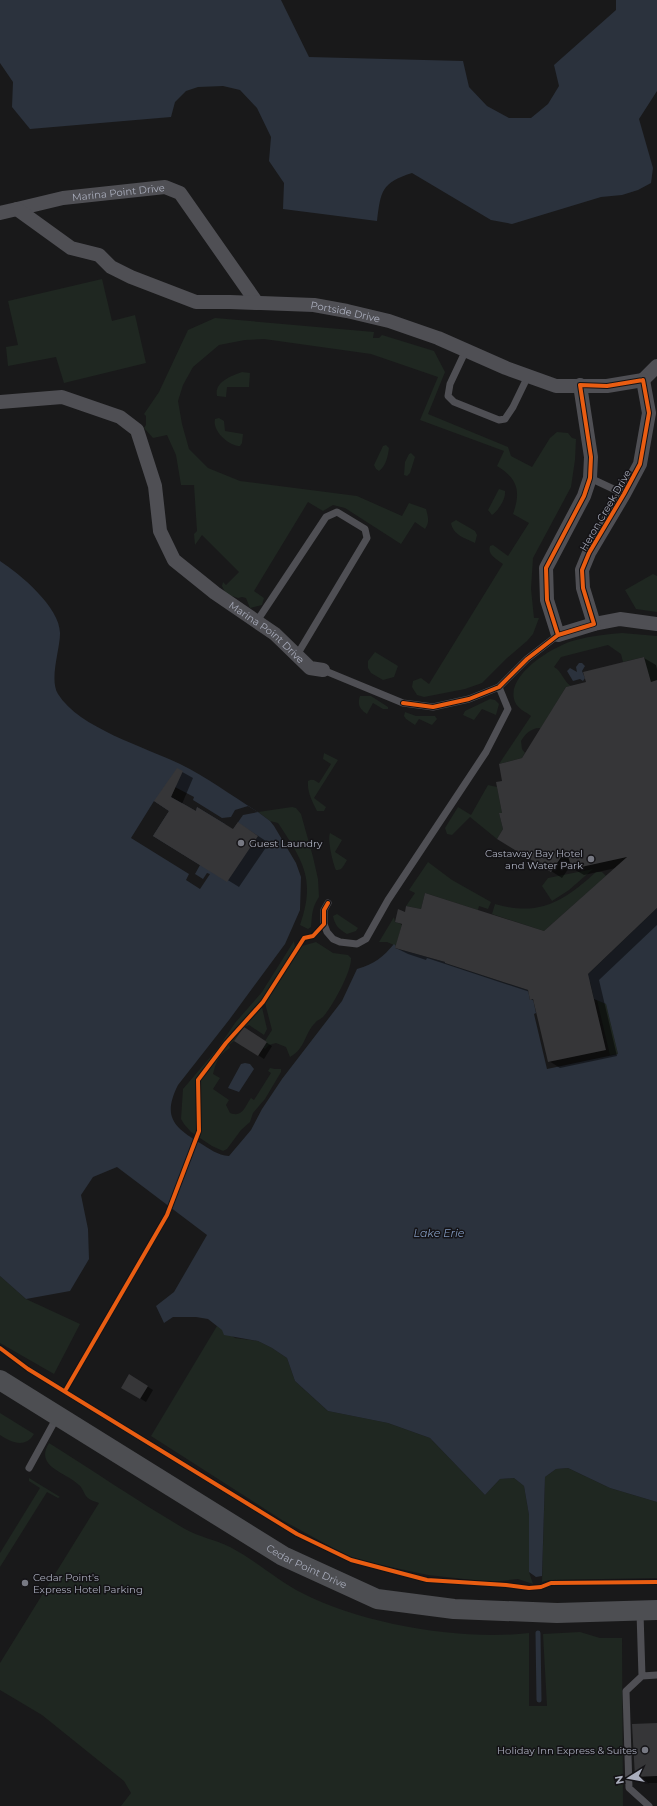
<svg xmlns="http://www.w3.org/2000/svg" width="657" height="1806" font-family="Montserrat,sans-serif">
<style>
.green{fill:#1f2721}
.water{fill:#2b323d}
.pier{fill:#19191a}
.shadow{fill:#0007}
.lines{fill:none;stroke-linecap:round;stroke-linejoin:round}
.stream{stroke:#2b323d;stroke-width:5}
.building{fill:#363638}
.service{stroke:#4f4f54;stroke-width:7}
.minor{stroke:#4f4f54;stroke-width:14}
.secondary{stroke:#4d4e52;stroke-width:20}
.cycleway-casing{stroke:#141316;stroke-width:6}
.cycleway{stroke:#e95d12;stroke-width:4}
.poi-dot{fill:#777983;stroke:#141316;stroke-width:1.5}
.labels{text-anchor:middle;stroke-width:3;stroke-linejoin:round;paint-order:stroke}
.street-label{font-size:10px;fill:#a9adbc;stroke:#141316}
.poi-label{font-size:10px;fill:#a9adbc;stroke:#141316;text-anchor:start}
.water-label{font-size:11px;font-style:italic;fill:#7e95b9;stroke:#141316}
</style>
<rect width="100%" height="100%" fill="#19191a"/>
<path class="green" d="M 102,279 L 112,321 L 135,315 L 146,363 L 64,383 L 56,357 L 8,366 L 6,347 L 18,345 L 8,301 Z
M 215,318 L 374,332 L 373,338 L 379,338 L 382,335 L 434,351 L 445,372 L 428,414 L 508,447 L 511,456 L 532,467 L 550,438 L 557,432 L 568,433 L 572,438 L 576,439 L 575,460 L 571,487 L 533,558 L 531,589 L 534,618 L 539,618 L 533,634 L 527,641 L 507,658 L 482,683 L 465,689 L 424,697 L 417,695 L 412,687 L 413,681 L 421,678 L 429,684 L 503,564 C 497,559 487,555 490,546 L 493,545 L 508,556 L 529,523 L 513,514 C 521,491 518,479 497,466 L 504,451 L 420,420 L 438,377 L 371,354 L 264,339 L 245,340 L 219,345 L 193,367 L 183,385 L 178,401 L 182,424 L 189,449 L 208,468 L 240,481 L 357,496 L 402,516 L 409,503 L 426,509 C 428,517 430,522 425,529 L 415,522 L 401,544 L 345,508 L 333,505 L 323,511 L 308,502 L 254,591 L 264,598 L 262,605 L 250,608 L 246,598 L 242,597 L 238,598 L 226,594 L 222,586 L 223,582 L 226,585 L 239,572 L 202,535 L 195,545 L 194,534 L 197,531 L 194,485 L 181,485 L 176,455 L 167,435 L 153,438 L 144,428 L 146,425 L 146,416 L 144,414 L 159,392 L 188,330 Z
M 242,372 L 250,373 L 249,387 L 227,387 L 226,397 L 217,396 C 214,382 231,376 242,372 Z
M 219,418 L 224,421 L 225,431 L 243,434 L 242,443 L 240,446 C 229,446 212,431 215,419 Z
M 386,445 L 389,448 C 388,456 386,466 379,471 L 376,469 L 374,465 L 383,446 Z
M 411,453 L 415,457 L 410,473 L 407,476 L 404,475 L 405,462 L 409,454 Z
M 499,489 L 505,491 C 506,499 498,511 492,515 L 488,510 Z
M 456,520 L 475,531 L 477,535 L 475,543 C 465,538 453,535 451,523 Z
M 653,574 L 657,576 L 657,612 L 636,609 L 625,590 Z
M 622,633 L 657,636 L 657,680 L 651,682 L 644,657 L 623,662 L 621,654 L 608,645 L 561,657 L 554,667 C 562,671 563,681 571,686 L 566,687 L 541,728 C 532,727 525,734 521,741 L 522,749 L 525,753 L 522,758 L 499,764 L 531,716 C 526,712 518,709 515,702 C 504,675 555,645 576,640 C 591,636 607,634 622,633 Z
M 375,652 L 398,666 L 394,677 L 383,680 L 371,673 L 368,668 L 368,661 Z
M 360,696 L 371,696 L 388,707 L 388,709 L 383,709 L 373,703 L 367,714 C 360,709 357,705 360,696 Z
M 490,699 L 495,700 L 499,704 L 496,715 L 482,709 L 474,720 L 463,715 L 465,711 Z
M 405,712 L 416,716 L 435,716 L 437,719 L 432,725 L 419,719 L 415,725 L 406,719 L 404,716 Z
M 324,753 L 338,760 L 314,798 L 326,807 L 324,811 L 317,811 C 312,801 307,792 308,781 C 313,778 315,781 319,783 L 331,764 L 323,759 Z
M 488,785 L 497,787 L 502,813 L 499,813 L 503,829 L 497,839 L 470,817 L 452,835 L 447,834 L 445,828 L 458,807 L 471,815 Z
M 292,807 L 296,808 L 301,814 L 313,857 L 318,879 L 319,897 C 312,907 312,915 311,927 L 308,929 L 300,925 C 316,879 303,861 278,823 L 270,821 L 258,812 Z
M 330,833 L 342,840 L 335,852 L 347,860 C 344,865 342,871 336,870 C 333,864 327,839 330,833 Z
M 428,862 L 452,880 L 491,902 L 488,909 L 479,906 L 478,910 L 425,893 L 421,909 L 406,906 L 415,893 L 409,890 Z
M 593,869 L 569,890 L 552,901 L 542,886 L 548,878 Z
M 596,872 L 602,872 L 606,876 L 544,931 L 492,914 L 495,904 C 540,917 564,901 596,872 Z
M 337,914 L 358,928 L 356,931 L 347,934 C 339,929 335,926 333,916 Z
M 394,917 L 395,922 L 402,924 L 396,946 L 387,942 L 379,942 Z
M 294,941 L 295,947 L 294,951 L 261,1003 L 267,1029 L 264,1035 L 249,1025 L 244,1027 L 234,1041 L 229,1045 L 230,1048 C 218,1056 217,1060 213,1074 L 220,1078 L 213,1089 L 229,1100 L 226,1105 L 230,1113 C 243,1118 245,1106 251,1098 L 254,1100 L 271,1073 L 268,1071 L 270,1068 L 275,1069 L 281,1069 L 281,1072 L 265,1099 L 253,1113 L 250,1122 L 241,1130 L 227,1149 L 223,1151 L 212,1146 L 191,1132 L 184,1124 L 181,1119 L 183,1089 L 218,1048 L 235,1023 L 262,992 Z
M 316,942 L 333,953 L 348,955 L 351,958 C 352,971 332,1007 323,1017 C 321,1019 317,1020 315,1023 C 304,1034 306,1048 290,1057 L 286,1047 L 276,1043 L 269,1045 L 265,1049 L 263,1048 L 267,1042 L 265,1041 L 272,1030 L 265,1003 L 302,946 Z
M 597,1000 L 606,1004 L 618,1054 L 610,1055 Z
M 0,1276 L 26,1299 L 80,1324 L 54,1374 L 0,1343 Z
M 217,1326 L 235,1338 L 258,1341 L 272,1348 L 287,1358 L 295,1381 L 328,1411 L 388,1423 L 430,1438 L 485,1495 L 500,1479 L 514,1478 L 524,1486 L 529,1515 L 529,1572 L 533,1584 L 518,1579 L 491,1582 L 428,1575 L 353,1559 L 282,1520 L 151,1436 Z
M 0,1413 L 34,1434 C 25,1449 11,1442 0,1435 Z
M 49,1443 C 95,1472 139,1502 185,1529 C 199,1537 216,1540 230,1547 C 255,1560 277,1580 302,1593 C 362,1624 461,1641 529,1633 L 529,1706 L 547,1706 L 543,1634 L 580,1632 L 600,1638 L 622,1638 L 623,1806 L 121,1806 L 131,1793 L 124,1781 L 42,1715 L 0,1690 L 0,1663 L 99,1503 C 96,1502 90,1500 88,1498 C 84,1495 83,1488 79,1485 C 66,1472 34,1467 49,1443 Z
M 568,1468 L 610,1488 L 657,1502 L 657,1578 L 550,1580 L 542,1582 L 545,1477 L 556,1469 Z
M 29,1478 L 60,1497 L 58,1498 L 47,1492 L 0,1567 L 0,1553 L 40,1488 L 29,1481 Z"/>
<path class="water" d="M 0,0 L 281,0 L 309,57 L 463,61 L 469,87 L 487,106 L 509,118 L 531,118 L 548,104 L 559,86 L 554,65 L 616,10 L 616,0 L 657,0 L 657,91 L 639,119 L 653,168 L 651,183 L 638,190 L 622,195 L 601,197 L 512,224 L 491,220 L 412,173 C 381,183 381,191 377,221 L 283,209 L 284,183 L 269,161 L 271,137 L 257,108 L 240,90 L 223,86 L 198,87 L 186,91 L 175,102 L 171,117 L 30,129 L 12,107 L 13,82 L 0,63 Z
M 0,561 C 20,574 61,608 60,634 C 60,649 49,680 58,694 C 79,728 145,747 180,764 C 207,777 232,796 258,812 L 270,821 L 274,826 L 296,863 L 301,877 L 300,910 L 285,944 L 229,1020 L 178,1085 C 162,1117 174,1127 200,1143 C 210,1149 217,1155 229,1156 L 251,1130 L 262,1109 L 282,1079 L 342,1001 L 357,969 C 375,964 383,957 394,944 L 396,946 L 395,948 L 445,962 L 445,963 L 528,990 L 530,1000 L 533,999 L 536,1013 L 534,1014 L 547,1069 L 618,1054 L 606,1004 L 594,999 L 590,982 L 587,982 L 586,976 L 657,908 L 657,1502 L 610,1488 L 568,1468 L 556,1469 L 545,1477 L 542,1576 L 536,1577 L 529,1572 L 529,1515 L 524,1486 L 514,1478 L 500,1479 L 485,1495 L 430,1438 L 388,1423 L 328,1411 L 295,1381 L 287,1358 L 272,1348 L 258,1341 L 224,1335 L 222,1330 L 208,1319 L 196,1317 L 173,1317 L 164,1323 L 156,1306 L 174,1292 L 207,1235 L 117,1167 L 93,1177 L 81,1195 L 88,1229 L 89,1259 L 70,1291 L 26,1299 L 0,1276 Z
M 579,663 L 582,663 L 585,666 L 582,671 L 585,678 L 583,681 L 580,679 L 573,681 L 567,671 L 570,668 L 577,672 L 576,667 Z
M 245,1063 L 250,1064 L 254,1069 L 239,1092 L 228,1088 L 229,1086 L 241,1064 Z"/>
<path class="pier" d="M 175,787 L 194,797 L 193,800 L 222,818 L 231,817 L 235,810 L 248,806 L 258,812 L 243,815 L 230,834 L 225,824 L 197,807 L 196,811 L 171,797 Z
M 154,801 L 169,811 L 153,836 L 200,865 L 195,874 L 203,879 L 207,873 L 210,874 L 200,889 L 186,880 L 189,874 L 131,838 Z"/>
<path class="shadow" d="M 644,658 L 656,665 L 657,669 L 657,925 L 599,980 L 617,1056 L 560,1068 L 549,1061 L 534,1001 L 531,999 L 530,992 L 427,958 L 426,960 L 408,954 L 396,948 L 402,925 L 396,921 L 406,913 L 544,932 L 616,868 L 584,875 L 572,868 L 571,865 L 562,878 L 551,871 L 504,829 L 504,782 L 587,682 Z
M 177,769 L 193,778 L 182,804 L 234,830 L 238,823 L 269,843 L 239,887 L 155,835 L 170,810 L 155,801 Z
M 250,1032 L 272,1046 L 264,1059 L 236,1041 Z
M 129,1375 L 153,1390 L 146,1402 L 122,1387 Z
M 657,1724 L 657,1783 L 647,1783 L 636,1776 Z"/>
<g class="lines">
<path class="stream" d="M 538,1633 L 539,1700"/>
</g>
<path class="building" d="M 644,657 L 651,682 L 657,680 L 657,908 L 588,974 L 606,1050 L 548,1062 L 533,999 L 530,1000 L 528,990 L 445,963 L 445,962 L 395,948 L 402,924 L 395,922 L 398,909 L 405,912 L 406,906 L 421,909 L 425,893 L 544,931 L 627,857 L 572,869 L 566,850 L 551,872 L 497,839 L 503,829 L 499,813 L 502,813 L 496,782 L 502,781 L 499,764 L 522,758 L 566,687 L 586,682 L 583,672 Z
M 177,768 L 183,771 L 171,797 L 196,811 L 197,807 L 233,829 L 238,822 L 258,836 L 227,882 L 153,836 L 169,811 L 154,801 Z
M 244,1027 L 267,1042 L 258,1056 L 234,1041 Z
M 129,1374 L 148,1386 L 140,1399 L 121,1388 Z
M 657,1723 L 657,1776 L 635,1777 L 632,1724 Z"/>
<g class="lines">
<path class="service" d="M 466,350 L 450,384 L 448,396 L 454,402 L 499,420 L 505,419 L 513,407 L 528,376
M 590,478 L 624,494
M 257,621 L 326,517 L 337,512 L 365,529 L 367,538 L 297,655
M 323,670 L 403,703 L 433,707 L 469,699 L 499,687 L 527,659 L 558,635
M 328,903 L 324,910 L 324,924 L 327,932 L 333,939 L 340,942 L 357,944 L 366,939 L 388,900 L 486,752 L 508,709 L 499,687
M 29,1468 L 57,1417
M 640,1613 L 642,1676 L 657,1675
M 642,1676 L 626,1691 L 629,1788 L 649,1806"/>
<g class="minor">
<path id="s1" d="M 17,209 L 63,198 L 165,187 L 180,193 L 257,303"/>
<path id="s2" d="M 0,213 L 17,209 L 71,248 L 99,255 L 111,267 L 131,277 L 196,302 L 230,302 L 314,305 L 347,311 L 389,321 L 438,338 L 506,368 L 556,386 L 607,386 L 643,380"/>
<path d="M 643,380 L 657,366"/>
<path d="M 580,385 L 591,457 L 590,478 L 584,496 L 546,568 L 547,600 L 558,635 L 594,624 L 620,619 L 657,624"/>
<path id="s3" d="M 0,402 L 62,397 L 120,417 L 137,430 L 155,486 L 160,531 L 174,560 L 215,593 L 275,634 L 310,668 L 323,670"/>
<path d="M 594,624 L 583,588 L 582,570 L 589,553 L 624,494 L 640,464 L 649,413 L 643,380"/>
</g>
<path class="secondary" id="s4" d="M 0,1380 L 283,1556 L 377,1599 L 454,1609 L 557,1613 L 657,1610"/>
<defs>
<path id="cycleway" d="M 558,635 L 547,600 L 546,568 L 584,496 L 590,478 L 591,457 L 580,385 L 607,386 L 643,380
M 403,703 L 433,707 L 469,699 L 499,687 L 527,659 L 558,635 L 594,624 L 583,588 L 582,570 L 589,553 L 624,494 L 640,464 L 649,413 L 643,380
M 0,1348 L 28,1369 L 297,1534 L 351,1560 L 427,1580 L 506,1585 L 529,1588 L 541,1587 L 551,1583 L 657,1582
M 65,1391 L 167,1215 L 199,1131 L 198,1080 L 226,1043 L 263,1002 L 304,938 L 313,936 L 324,924 L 324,910 L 328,903"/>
</defs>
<use href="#cycleway" class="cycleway-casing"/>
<use href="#cycleway" class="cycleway"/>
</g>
<g class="poi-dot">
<circle cx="241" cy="843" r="4"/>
<circle cx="591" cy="859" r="4"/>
<circle cx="25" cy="1583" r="4"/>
<circle cx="645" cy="1750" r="4"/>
</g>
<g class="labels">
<g class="street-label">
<text dy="4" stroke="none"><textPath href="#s1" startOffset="103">Marina Point Drive</textPath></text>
<text dy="4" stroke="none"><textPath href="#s2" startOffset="372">Portside Drive</textPath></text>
<text transform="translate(605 510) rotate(-60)" y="4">Heron Creek Drive</text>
<text dy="4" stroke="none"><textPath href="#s3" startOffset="399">Marina Point Drive</textPath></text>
<text dy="4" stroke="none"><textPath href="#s4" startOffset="359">Cedar Point Drive</textPath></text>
</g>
<g class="poi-label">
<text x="249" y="847">Guest Laundry</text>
<text x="583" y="857" text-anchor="end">Castaway Bay Hotel<tspan x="583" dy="12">and Water Park</tspan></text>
<text x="33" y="1581">Cedar Point's<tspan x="33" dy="12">Express Hotel Parking</tspan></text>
<text x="637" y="1754" text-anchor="end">Holiday Inn Express &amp; Suites</text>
</g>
<g class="water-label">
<text x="439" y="1237">Lake Erie</text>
</g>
</g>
<g transform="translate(629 1778) rotate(259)" stroke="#141316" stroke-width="3" paint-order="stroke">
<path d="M0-3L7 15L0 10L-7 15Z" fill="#a9adbc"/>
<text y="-6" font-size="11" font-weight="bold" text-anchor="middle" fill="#a9adbc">N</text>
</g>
</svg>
